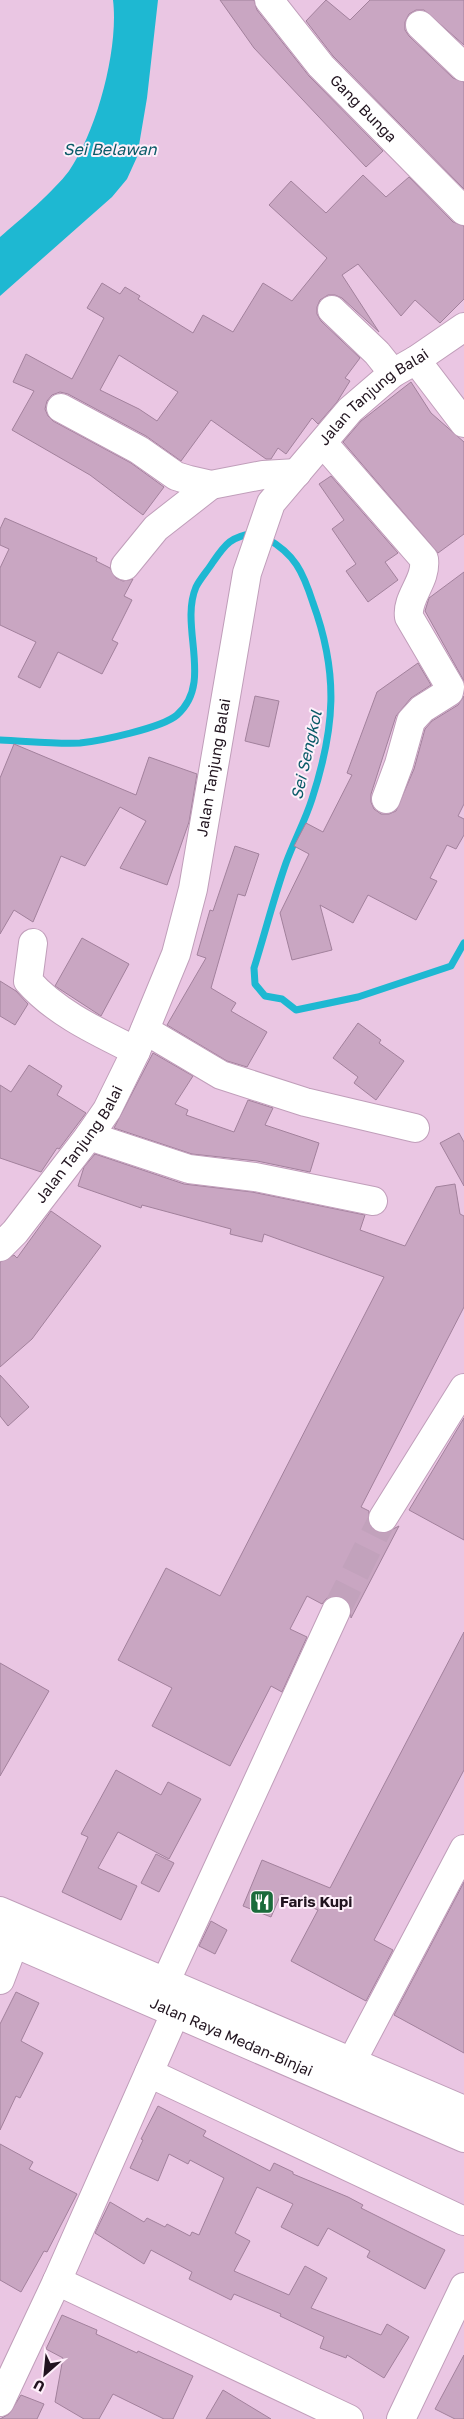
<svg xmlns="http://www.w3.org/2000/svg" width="464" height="2419" font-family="'Golos Text',sans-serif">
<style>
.water{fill:#1eb8d2}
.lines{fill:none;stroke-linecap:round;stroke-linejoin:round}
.stream{stroke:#1eb8d2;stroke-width:7}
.building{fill:#c9a6c2;stroke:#a2819c;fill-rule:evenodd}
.minor-tunnel{stroke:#c2a2bc;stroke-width:28;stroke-dasharray:28 14;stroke-linecap:butt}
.minor-casing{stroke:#c09eba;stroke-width:30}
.highway-casing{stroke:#c09eba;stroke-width:30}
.minor{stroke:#fff;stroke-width:28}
.highway{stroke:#fff;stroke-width:28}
.labels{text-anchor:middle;stroke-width:4;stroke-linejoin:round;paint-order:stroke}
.street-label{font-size:15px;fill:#21141f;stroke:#feeffa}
.poi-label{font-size:15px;font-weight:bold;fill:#21141f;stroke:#feeffa;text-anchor:start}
.water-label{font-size:16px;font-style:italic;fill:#0a5b68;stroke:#feeffa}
</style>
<rect width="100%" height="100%" fill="#eac6e3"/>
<path class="water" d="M 113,0 L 158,0 L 147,98 L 137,157 L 127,179 L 112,197 L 0,296 L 0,237 C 20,220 54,191 69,171 C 97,131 119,48 113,0 Z"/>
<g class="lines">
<path class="stream" d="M 266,538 C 295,554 303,572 313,603 C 339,674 335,728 312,799 C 305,821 294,841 286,863 C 274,897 265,933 254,968 L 255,984 L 265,996 L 282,999 L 296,1010 L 358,997 L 451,966 L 464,943
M 0,740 C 26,741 53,744 80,743 C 100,741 162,728 177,715 C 214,683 179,627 196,587 C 200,579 208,570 213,562 C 226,543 231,537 254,533"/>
</g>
<path class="building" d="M 220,0 L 254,0 L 257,10 L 309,76 L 383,151 L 366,167 L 254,48 Z
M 326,0 L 350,20 L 370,0 L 464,0 L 464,45 L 424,10 L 416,10 L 409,14 L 405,22 L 405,30 L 409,36 L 453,78 L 464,82 L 464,189 L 333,56 L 306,21 Z
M 363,175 L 386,197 L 409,177 L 453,222 L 464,226 L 464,299 L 440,323 L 415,300 L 401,316 L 358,264 L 342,275 L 379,332 L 342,298 L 335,295 L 328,295 L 320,300 L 317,307 L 317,314 L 321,321 L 360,358 L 345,378 L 350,381 L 337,402 L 318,424 L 312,418 L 286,454 L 278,448 L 271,459 L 266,459 L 211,420 L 181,461 L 146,436 L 68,394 L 60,392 L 52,395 L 47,401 L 45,409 L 48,416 L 53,421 L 131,463 L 164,487 L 143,515 L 90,475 L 12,430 L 34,391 L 13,382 L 26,354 L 72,379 L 104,318 L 87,308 L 102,283 L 120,294 L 125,287 L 140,296 L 138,299 L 193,333 L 203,315 L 233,332 L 263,283 L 292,301 L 327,258 L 269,205 L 291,181 L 326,213 ZM 119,355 L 178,392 L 157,421 L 139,409 L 100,390 Z
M 411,382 L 431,413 L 464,442 L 464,534 L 438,553 L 343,442 L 361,421 Z
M 331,476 L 398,553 L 385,562 L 398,580 L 368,602 L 346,571 L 356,564 L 332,529 L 344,520 L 319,484 Z
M 5,518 L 97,558 L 96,561 L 110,568 L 116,578 L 123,581 L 133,579 L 124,596 L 132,600 L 112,640 L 118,643 L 102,674 L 58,652 L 40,688 L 18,677 L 36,642 L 0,625 L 0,568 L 9,549 L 0,545 L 0,529 Z
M 464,572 L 464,681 L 425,611 L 429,598 Z
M 418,663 L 431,685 L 411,698 L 396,716 L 371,794 L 371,802 L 374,809 L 381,814 L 389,814 L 396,811 L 414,769 L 425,729 L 432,721 L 458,705 L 464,696 L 464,804 L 458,816 L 464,819 L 464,835 L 456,849 L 447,845 L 430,878 L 437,881 L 416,920 L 368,895 L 353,923 L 320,905 L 332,950 L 292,960 L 280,913 L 309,854 L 294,846 L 306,823 L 323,832 L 352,775 L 347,773 L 377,692 Z
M 255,696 L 279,701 L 269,747 L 245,741 Z
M 14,744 L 136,795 L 149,757 L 197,774 L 189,822 L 167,885 L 120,868 L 146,821 L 120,807 L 85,866 L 61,856 L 33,922 L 14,910 L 0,934 L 0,778 Z
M 235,846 L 259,854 L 245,896 L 238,894 L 211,988 L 236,1003 L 231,1011 L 267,1032 L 247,1067 L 227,1061 L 167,1025 L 206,958 L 197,955 L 210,910 L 213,911 Z
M 82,938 L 129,964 L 101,1016 L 55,986 Z
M 0,981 L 16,991 L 28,1004 L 15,1025 L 0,1016 Z
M 358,1023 L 381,1040 L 379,1043 L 404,1061 L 376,1100 L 354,1083 L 358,1077 L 333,1058 Z
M 153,1053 L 193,1076 L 175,1104 L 188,1110 L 186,1115 L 234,1132 L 248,1100 L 273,1108 L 265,1125 L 319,1143 L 310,1172 L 257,1161 L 192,1154 L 114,1128 Z
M 29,1065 L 62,1086 L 57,1095 L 86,1113 L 59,1149 L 57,1148 L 41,1172 L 0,1158 L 0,1085 L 11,1092 Z
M 459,1133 L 464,1142 L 464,1186 L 440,1143 Z
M 95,1154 L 184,1184 L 252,1192 L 365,1215 L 360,1230 L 405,1246 L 436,1187 L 455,1184 L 460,1214 L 464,1216 L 464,1307 L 361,1507 L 369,1511 L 369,1525 L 375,1531 L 383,1534 L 399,1526 L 351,1618 L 349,1602 L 343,1597 L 334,1596 L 327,1598 L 322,1604 L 307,1596 L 290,1629 L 307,1637 L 282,1692 L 271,1686 L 230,1766 L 152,1726 L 172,1688 L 118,1660 L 166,1568 L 220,1596 L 384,1277 L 264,1234 L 262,1242 L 230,1234 L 231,1229 L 142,1205 L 141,1208 L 78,1186 L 84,1167 Z
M 51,1211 L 101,1246 L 32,1339 L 0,1367 L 0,1262 L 14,1255 L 17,1258 Z
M 0,1375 L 29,1407 L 8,1426 L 0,1416 Z
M 464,1418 L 464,1540 L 409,1510 Z
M 464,1632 L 464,1770 L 374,1940 L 393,1950 L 366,2001 L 291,1961 L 318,1910 L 281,1894 L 271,1917 L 243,1906 L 262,1860 L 330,1888 Z
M 0,1663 L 49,1691 L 0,1776 Z
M 116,1770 L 161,1795 L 168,1782 L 201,1799 L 169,1859 L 118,1832 L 98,1868 L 137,1886 L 121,1920 L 62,1892 L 88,1837 L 81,1834 Z
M 156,1854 L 174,1863 L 159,1892 L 141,1883 Z
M 464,1882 L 464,2053 L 394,2015 Z
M 211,1921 L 227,1930 L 215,1954 L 199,1946 Z
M 16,1992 L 39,2003 L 21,2041 L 43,2053 L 20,2098 L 16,2096 L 0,2130 L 0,2024 Z
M 158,2106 L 206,2131 L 203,2136 L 270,2171 L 274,2163 L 293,2172 L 293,2174 L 348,2197 L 363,2205 L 361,2208 L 445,2250 L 425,2289 L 367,2257 L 370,2251 L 328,2228 L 318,2246 L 281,2227 L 293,2204 L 257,2187 L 235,2233 L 250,2241 L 234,2271 L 289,2295 L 305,2266 L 327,2278 L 311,2308 L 381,2335 L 387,2324 L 409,2337 L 384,2378 L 347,2355 L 346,2358 L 320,2348 L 324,2337 L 280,2316 L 281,2314 L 234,2294 L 231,2300 L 189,2279 L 192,2272 L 151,2250 L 144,2264 L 95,2233 L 110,2202 L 144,2222 L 147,2218 L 165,2227 L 167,2224 L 190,2236 L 192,2232 L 199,2235 L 224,2178 L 190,2160 L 188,2164 L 169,2154 L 158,2181 L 130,2168 L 143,2140 L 141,2139 Z
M 0,2144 L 33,2162 L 29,2169 L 77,2194 L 47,2252 L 44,2251 L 21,2292 L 0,2280 Z
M 62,2315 L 97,2330 L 96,2334 L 137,2353 L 138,2351 L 193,2376 L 173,2419 L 164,2419 L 113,2394 L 99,2419 L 84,2419 L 55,2402 L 63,2358 L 46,2349 Z
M 464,2355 L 464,2419 L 455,2419 L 435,2409 Z
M 223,2390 L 271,2419 L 206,2419 Z
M 21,2395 L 44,2404 L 37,2419 L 0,2419 L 9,2414 Z"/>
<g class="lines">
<path class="minor-tunnel" d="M 336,1611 L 383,1518"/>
<defs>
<g id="minor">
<path id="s1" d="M 269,0 L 321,66 L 464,211"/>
<path d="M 420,25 L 464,67"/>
<path d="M 332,310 L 377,353 L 393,373"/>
<path d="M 416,360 L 464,423"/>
<path d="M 61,408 L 139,450 L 176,476 L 189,480 L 211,485 L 263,475 L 297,473"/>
<path d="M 323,443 L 424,559 C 427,581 406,597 409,617 L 450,687 L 449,692 L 422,709 L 411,721 L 399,764 L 386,799"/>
<path d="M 125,566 L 156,528 L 211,485"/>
<path d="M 33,943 L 28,981 C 56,1013 98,1032 136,1051"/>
<path d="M 145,1030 L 221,1075 L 305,1102 L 415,1128"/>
<path d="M 89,1136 L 189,1169 L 255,1177 L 373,1201"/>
<path id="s2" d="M 0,1247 L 15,1232 L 89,1136 L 107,1110 L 136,1051 L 176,954 L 193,889 L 247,573 L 271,503 L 350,410 L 393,373 L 416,360 L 464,327"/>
<path d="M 383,1518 L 464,1388"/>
<path d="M 0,1980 L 14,1943"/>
<path d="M 165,1983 L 336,1611"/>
<path d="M 352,2061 L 464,1849"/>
<path d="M 149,2073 L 464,2221"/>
<path d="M 57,2281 L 349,2419"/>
<path d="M 0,2402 L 57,2281 L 185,1991"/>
<path d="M 401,2419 L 464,2287"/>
</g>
<g id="highway">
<path d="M 0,1911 L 464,2110"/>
<path id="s3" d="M 0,1937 L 464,2138"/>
</g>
</defs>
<use href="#minor" class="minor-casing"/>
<use href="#highway" class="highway-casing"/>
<use href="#minor" class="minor"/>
<use href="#highway" class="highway"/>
</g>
<defs>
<symbol id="restaurant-square" viewBox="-11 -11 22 22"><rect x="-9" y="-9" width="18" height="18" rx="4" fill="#1a6b3b" stroke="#feeffa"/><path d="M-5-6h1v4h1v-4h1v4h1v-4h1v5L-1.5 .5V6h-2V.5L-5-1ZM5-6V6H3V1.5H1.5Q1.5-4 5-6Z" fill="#fff"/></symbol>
</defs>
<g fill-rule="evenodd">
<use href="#restaurant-square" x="248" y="1888" width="28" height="28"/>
</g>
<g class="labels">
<g class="street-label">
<text dy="5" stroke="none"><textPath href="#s1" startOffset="144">Gang Bunga</textPath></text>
<text dy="5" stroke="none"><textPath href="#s2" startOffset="955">Jalan Tanjung Balai</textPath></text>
<text dy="5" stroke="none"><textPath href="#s2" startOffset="535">Jalan Tanjung Balai</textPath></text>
<text dy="5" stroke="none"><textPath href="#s2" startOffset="130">Jalan Tanjung Balai</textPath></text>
<text dy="5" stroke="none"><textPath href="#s3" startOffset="252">Jalan Raya Medan-Binjai</textPath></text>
</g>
<g class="poi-label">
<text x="280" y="1907">Faris Kupi</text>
</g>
<g class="water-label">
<text x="110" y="155">Sei Belawan</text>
<text transform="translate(306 755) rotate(-77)" y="6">Sei Sengkol</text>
</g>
</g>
<g transform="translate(45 2374) rotate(207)" stroke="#feeffa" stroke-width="4" paint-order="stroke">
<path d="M0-4L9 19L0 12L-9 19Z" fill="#21141f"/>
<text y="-8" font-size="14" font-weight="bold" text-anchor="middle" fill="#21141f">U</text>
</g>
</svg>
